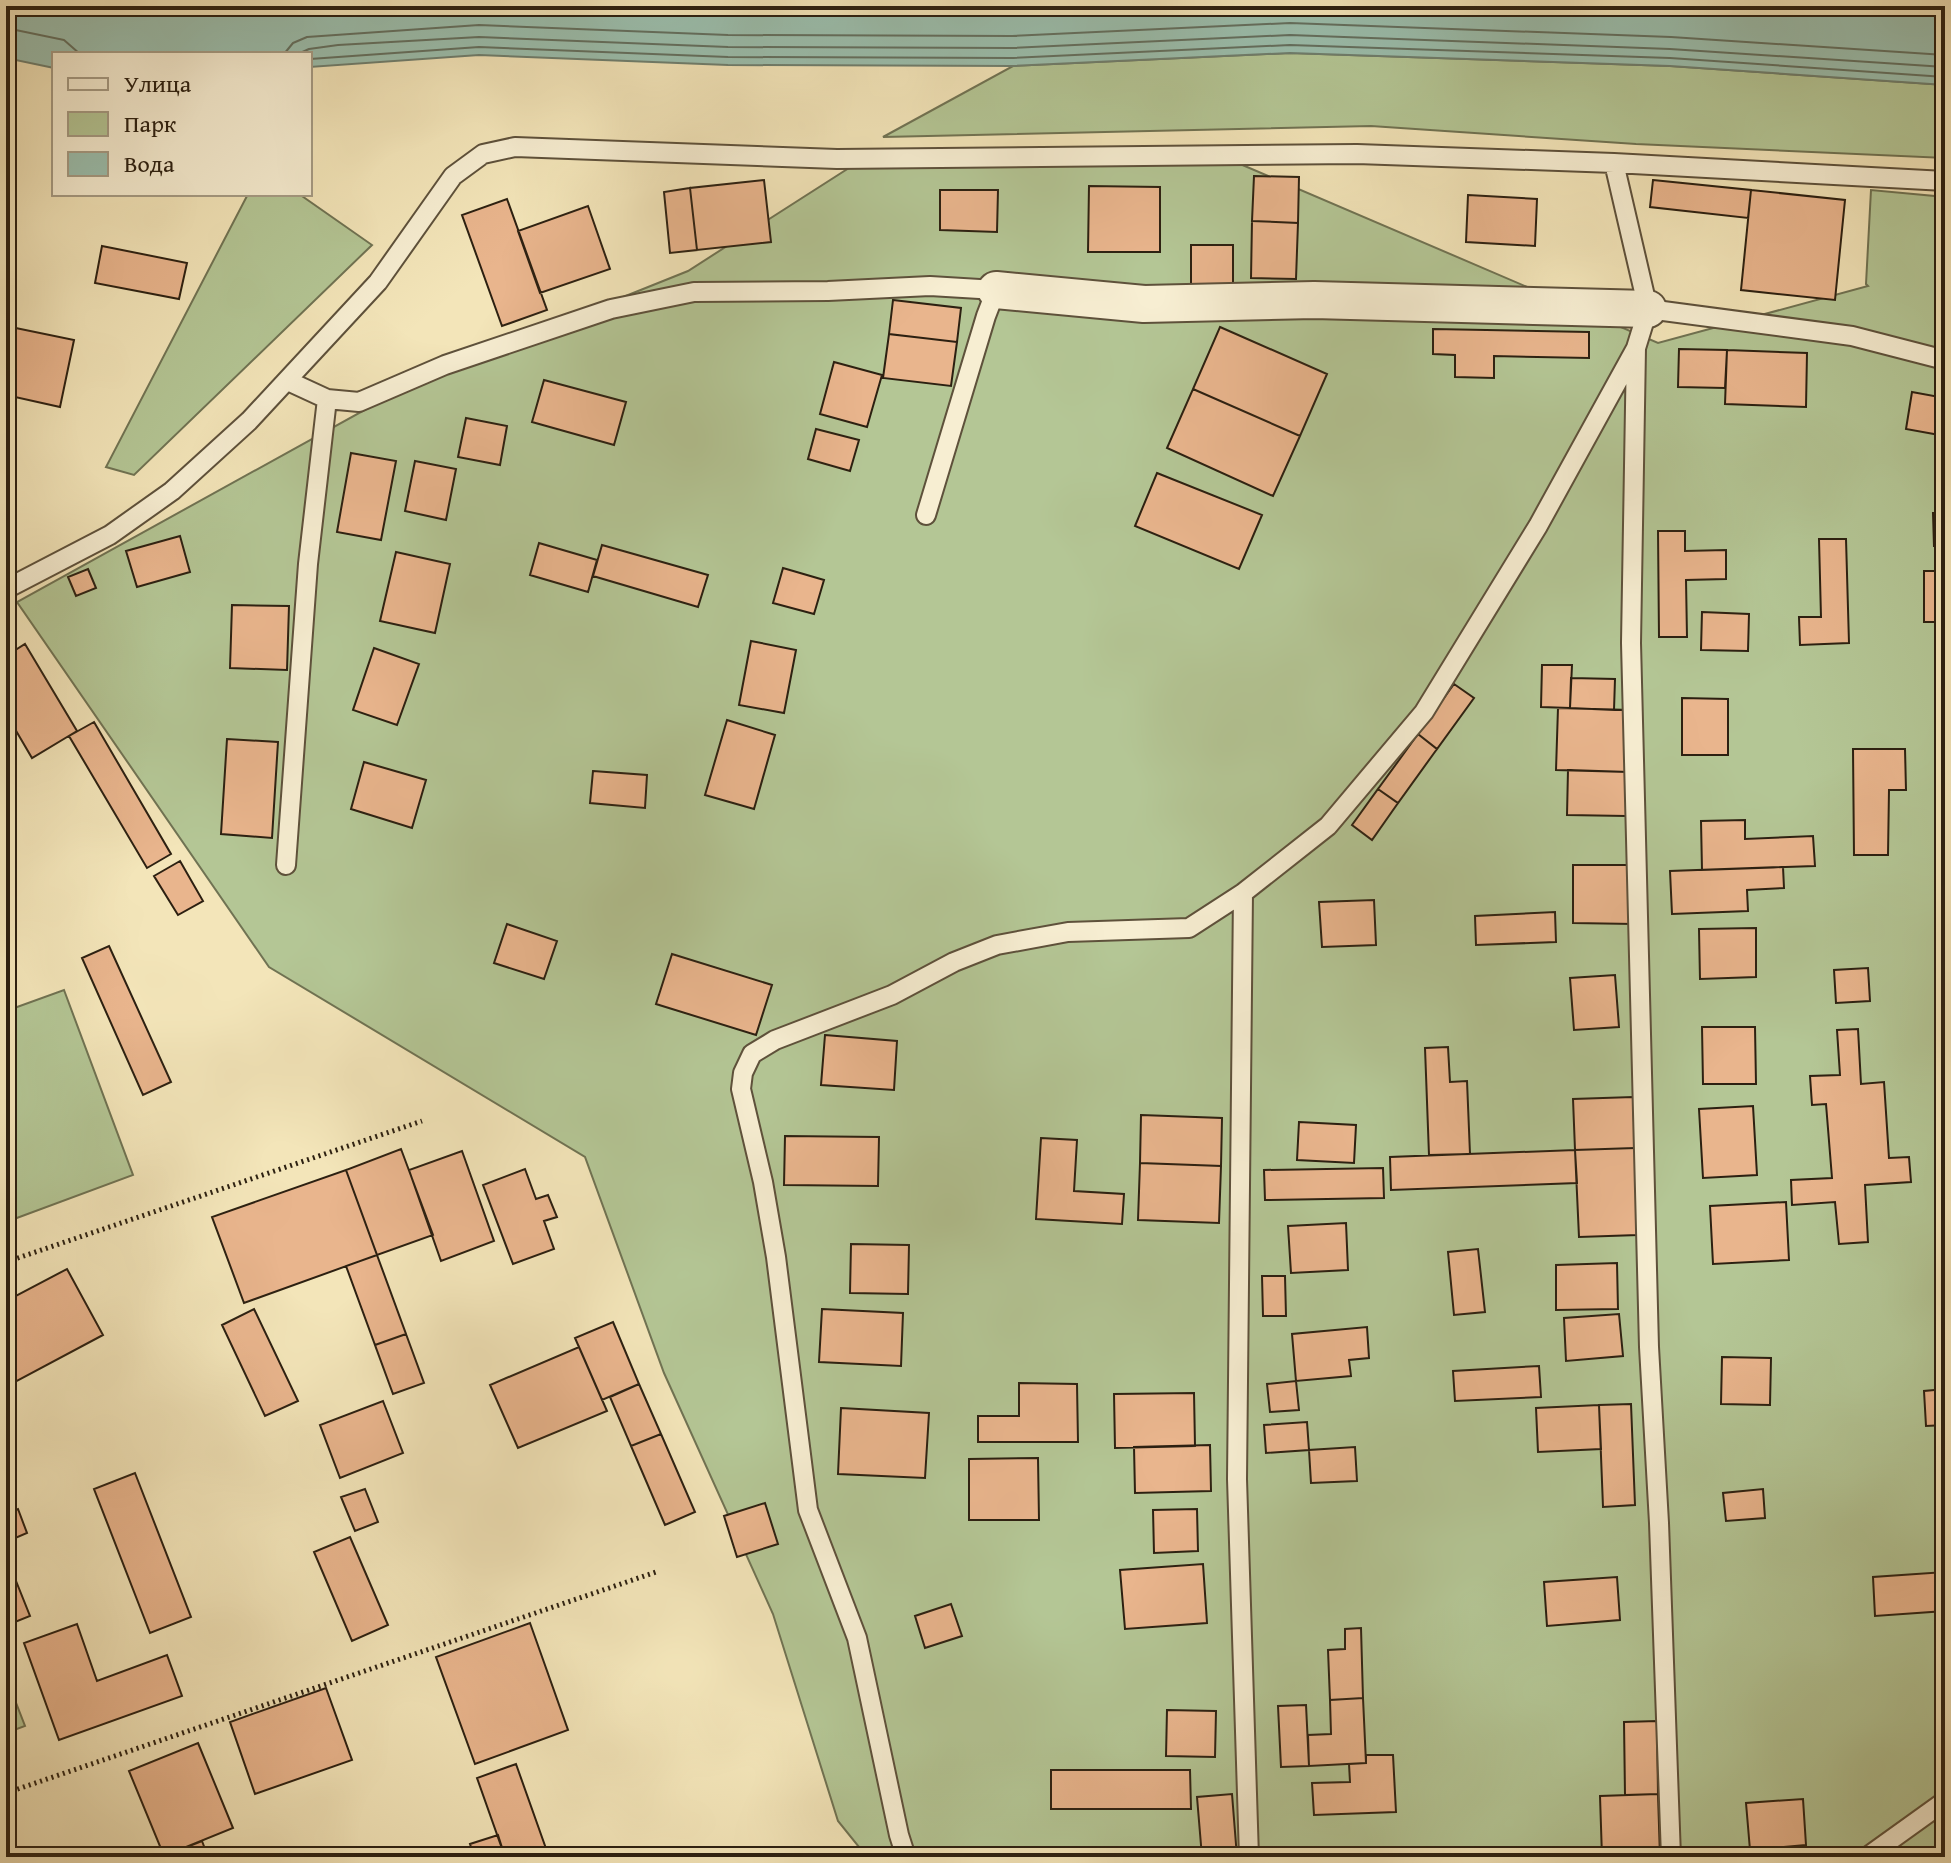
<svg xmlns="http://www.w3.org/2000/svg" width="1951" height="1863" font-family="'Gentium Book Plus',serif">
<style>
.green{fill:#b4c695;stroke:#707353;stroke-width:2}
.water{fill:#9bbfae;stroke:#6f7f6f;stroke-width:2}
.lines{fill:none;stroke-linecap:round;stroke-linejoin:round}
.shore{stroke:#647060;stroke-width:2}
.building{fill:#e9b58d;stroke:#2c2011;stroke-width:2}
.service-casing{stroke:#5e513b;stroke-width:22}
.minor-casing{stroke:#5e513b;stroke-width:40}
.path{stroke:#2c2011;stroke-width:5;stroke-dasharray:2 4;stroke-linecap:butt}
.service{stroke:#f7eed2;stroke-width:18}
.minor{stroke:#f7eed2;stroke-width:36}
</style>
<rect width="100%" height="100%" fill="#f3e5b9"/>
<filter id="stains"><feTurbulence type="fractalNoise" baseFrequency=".0025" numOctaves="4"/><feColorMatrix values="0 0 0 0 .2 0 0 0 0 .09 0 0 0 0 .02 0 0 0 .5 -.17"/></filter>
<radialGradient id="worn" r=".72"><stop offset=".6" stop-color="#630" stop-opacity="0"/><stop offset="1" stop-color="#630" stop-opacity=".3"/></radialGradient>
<path class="green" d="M 1290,53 L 1670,66 L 1945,85 L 1945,158 L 1636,144 L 1371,126 L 883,137 L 1013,66 Z
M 1219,155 L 1658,343 L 1868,286 L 1866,284 L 1871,190 L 1945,197 L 1945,1857 L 867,1857 L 838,1821 L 773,1614 L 664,1373 L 585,1157 L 269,967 L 17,602 L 426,376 L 688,271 L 849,168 Z
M 248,194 L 299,194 L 372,245 L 134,475 L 106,467 Z
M 64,990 L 133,1175 L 6,1222 L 6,1011 Z
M 6,1677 L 25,1726 L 6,1733 Z"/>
<path class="water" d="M 6,6 L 1945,6 L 1945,85 L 1670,66 L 1290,53 L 1013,66 L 728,65 L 479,55 L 310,67 L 310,54 L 54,54 L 54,68 L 6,58 Z"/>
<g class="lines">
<path class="shore" d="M 6,28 L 64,40 L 80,54
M 284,54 L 293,43 L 307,37 L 479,25 L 728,35 L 1012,36 L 1290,23 L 1671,37 L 1945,55
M 298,54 L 309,49 L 338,45 L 479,37 L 728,47 L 1012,48 L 1290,35 L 1670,49 L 1945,67
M 310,59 L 479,47 L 728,57 L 1013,58 L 1290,45 L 1670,58 L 1945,77"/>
</g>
<path class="building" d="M 1254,176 L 1299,177 L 1298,223 L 1252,221 Z
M 764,180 L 771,242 L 697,250 L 690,188 Z
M 1653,180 L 1751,190 L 1748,218 L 1650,207 Z
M 1089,186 L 1160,187 L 1160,252 L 1088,252 Z
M 690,188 L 697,250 L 670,253 L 664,192 Z
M 940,190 L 998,190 L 997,232 L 940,230 Z
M 1751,190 L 1845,200 L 1835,300 L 1741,290 Z
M 1468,195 L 1537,199 L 1535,246 L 1466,242 Z
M 507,199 L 547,310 L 502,326 L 462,215 Z
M 588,206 L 610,269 L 540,293 L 518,231 Z
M 1252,221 L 1298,223 L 1296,279 L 1251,278 Z
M 1191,245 L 1233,245 L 1233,292 L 1191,293 Z
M 102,246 L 187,263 L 179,299 L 95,283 Z
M 893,300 L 961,308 L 957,342 L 889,334 Z
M 6,326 L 74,340 L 60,407 L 6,395 Z
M 1220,327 L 1327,374 L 1300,436 L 1193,389 Z
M 1433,329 L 1589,332 L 1589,358 L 1494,356 L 1494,378 L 1455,377 L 1455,355 L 1433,354 Z
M 889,334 L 957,342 L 951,386 L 883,378 Z
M 1679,349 L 1727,350 L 1725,388 L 1678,387 Z
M 1727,350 L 1807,353 L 1806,407 L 1725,404 Z
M 834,362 L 882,375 L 867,427 L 820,414 Z
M 544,380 L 626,402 L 614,445 L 532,422 Z
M 1193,389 L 1300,436 L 1273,496 L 1167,448 Z
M 1912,392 L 1945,398 L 1945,436 L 1906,429 Z
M 466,418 L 507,426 L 500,465 L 458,457 Z
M 816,429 L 859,440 L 850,471 L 808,459 Z
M 351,453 L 396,461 L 381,540 L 337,532 Z
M 415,461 L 456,469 L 446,520 L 405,511 Z
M 1157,473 L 1262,515 L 1239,569 L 1135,526 Z
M 1933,513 L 1945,513 L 1945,546 L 1934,546 Z
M 1658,531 L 1685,531 L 1685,551 L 1726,550 L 1726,579 L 1686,580 L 1687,637 L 1659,637 Z
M 180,536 L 190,572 L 137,587 L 126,551 Z
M 1819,539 L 1846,539 L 1849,643 L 1800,645 L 1799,617 L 1821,617 Z
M 539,543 L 597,560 L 588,592 L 530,575 Z
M 602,545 L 708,575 L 698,607 L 593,576 Z
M 396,552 L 450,564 L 435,633 L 380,621 Z
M 783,568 L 824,580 L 814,614 L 773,603 Z
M 88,569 L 96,588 L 76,596 L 68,577 Z
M 1924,571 L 1945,571 L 1945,622 L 1924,622 Z
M 232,605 L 289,606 L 287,670 L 230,668 Z
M 1702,612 L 1749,614 L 1748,651 L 1701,650 Z
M 751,641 L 796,650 L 784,713 L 739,705 Z
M 25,644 L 77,731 L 32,758 L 8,717 L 6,718 L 6,656 Z
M 374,648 L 419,664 L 397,725 L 353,710 Z
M 1542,665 L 1572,665 L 1570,708 L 1541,707 Z
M 1571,678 L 1615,679 L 1614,710 L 1570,708 Z
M 1454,684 L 1474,698 L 1437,749 L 1418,734 Z
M 1682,698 L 1728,699 L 1728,755 L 1682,755 Z
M 1558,708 L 1630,710 L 1628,772 L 1556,770 Z
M 727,720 L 775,735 L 754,809 L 705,795 Z
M 94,722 L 171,854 L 147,868 L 69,736 Z
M 1418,734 L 1437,749 L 1398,803 L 1378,789 Z
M 227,739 L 278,742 L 272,838 L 221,834 Z
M 1853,749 L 1905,749 L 1906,790 L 1889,790 L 1888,855 L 1854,855 Z
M 364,762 L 426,780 L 412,828 L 351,809 Z
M 1568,770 L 1628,772 L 1626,816 L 1567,815 Z
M 593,771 L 647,775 L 645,808 L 590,803 Z
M 1378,789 L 1398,803 L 1372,840 L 1352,825 Z
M 1745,820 L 1745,839 L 1813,836 L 1815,866 L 1702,870 L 1701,821 Z
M 180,861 L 203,901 L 178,915 L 154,876 Z
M 1573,865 L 1634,865 L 1634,924 L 1573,923 Z
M 1783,867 L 1784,888 L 1747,890 L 1748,911 L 1672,914 L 1670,871 Z
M 1374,900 L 1376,945 L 1322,947 L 1319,902 Z
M 1555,912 L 1556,942 L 1476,945 L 1475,916 Z
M 507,924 L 557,941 L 544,979 L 494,963 Z
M 1756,928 L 1756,977 L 1700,979 L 1699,929 Z
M 109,946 L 171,1082 L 143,1095 L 82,958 Z
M 672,954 L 772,985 L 756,1035 L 656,1004 Z
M 1868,968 L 1870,1001 L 1836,1003 L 1834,970 Z
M 1615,975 L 1619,1027 L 1574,1030 L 1570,978 Z
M 1702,1027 L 1755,1027 L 1756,1084 L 1703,1084 Z
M 1858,1029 L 1861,1084 L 1884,1082 L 1889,1158 L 1909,1157 L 1911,1182 L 1865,1185 L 1868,1242 L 1839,1244 L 1835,1202 L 1792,1205 L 1791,1180 L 1832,1178 L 1826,1104 L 1812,1105 L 1810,1076 L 1840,1075 L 1837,1030 Z
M 825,1035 L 897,1041 L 894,1090 L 821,1085 Z
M 1448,1047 L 1450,1082 L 1467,1081 L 1470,1154 L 1429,1155 L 1425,1048 Z
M 1633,1097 L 1635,1148 L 1575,1150 L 1573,1099 Z
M 1753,1106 L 1757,1175 L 1703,1178 L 1699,1109 Z
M 1141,1115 L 1222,1118 L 1221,1166 L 1140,1163 Z
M 1299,1122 L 1356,1125 L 1354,1163 L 1297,1160 Z
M 785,1136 L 879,1137 L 878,1186 L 784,1185 Z
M 1041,1138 L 1077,1140 L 1074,1191 L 1124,1194 L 1122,1224 L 1036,1219 Z
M 1635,1148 L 1638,1235 L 1579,1237 L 1575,1150 Z
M 401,1149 L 433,1235 L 377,1255 L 346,1170 Z
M 1575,1150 L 1577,1183 L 1391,1190 L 1390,1157 Z
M 462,1151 L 494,1241 L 441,1261 L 409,1170 Z
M 1140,1163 L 1221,1166 L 1219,1223 L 1138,1220 Z
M 1383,1168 L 1384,1198 L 1265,1200 L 1264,1170 Z
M 525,1169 L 536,1199 L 548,1195 L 557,1217 L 544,1221 L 554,1249 L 513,1264 L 483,1185 Z
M 346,1170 L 377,1255 L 244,1303 L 212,1217 Z
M 1786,1202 L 1789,1260 L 1713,1264 L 1710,1206 Z
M 1346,1223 L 1348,1270 L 1291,1273 L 1288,1226 Z
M 851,1244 L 909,1245 L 908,1294 L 850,1293 Z
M 1478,1249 L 1485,1312 L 1454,1315 L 1448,1252 Z
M 377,1255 L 406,1334 L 375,1345 L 346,1266 Z
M 1617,1263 L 1618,1309 L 1556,1310 L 1556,1265 Z
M 67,1269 L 103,1335 L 15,1382 L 6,1364 L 6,1301 Z
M 1262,1276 L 1285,1276 L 1286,1316 L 1263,1316 Z
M 254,1309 L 298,1401 L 265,1416 L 222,1325 Z
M 822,1309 L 903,1313 L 901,1366 L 819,1362 Z
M 1619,1314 L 1623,1356 L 1566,1361 L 1564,1318 Z
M 613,1322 L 639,1384 L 602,1400 L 575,1338 Z
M 1367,1327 L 1369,1358 L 1349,1360 L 1351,1376 L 1296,1381 L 1292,1334 Z
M 406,1334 L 424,1383 L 393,1394 L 375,1345 Z
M 579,1347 L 607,1411 L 518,1448 L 490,1385 Z
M 1722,1357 L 1771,1358 L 1770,1405 L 1721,1404 Z
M 1539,1366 L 1541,1397 L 1455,1401 L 1453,1371 Z
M 1296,1381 L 1299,1410 L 1270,1412 L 1267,1384 Z
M 1019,1383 L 1077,1384 L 1078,1442 L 978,1442 L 978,1416 L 1019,1416 Z
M 639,1384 L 661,1434 L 631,1446 L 610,1397 Z
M 1945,1389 L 1945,1425 L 1926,1426 L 1924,1391 Z
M 1194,1393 L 1195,1446 L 1115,1448 L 1114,1394 Z
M 383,1401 L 403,1453 L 340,1478 L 320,1425 Z
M 1631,1404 L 1635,1505 L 1603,1507 L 1599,1405 Z
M 1599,1405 L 1601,1449 L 1538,1452 L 1536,1408 Z
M 841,1408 L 929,1413 L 925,1478 L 838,1474 Z
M 1307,1422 L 1309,1450 L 1266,1453 L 1264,1425 Z
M 661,1434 L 695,1512 L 665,1525 L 631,1446 Z
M 1210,1445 L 1211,1491 L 1135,1493 L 1134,1447 Z
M 1355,1447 L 1357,1481 L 1311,1483 L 1309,1450 Z
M 1038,1458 L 1039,1520 L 969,1520 L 969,1459 Z
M 135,1473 L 191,1617 L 150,1633 L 94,1489 Z
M 365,1489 L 378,1522 L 355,1531 L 341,1497 Z
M 1763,1489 L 1765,1518 L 1726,1521 L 1723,1493 Z
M 765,1503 L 778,1544 L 737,1557 L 724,1516 Z
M 18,1509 L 27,1533 L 6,1542 L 6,1514 Z
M 1197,1509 L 1198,1551 L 1154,1553 L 1153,1510 Z
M 350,1537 L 388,1625 L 352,1641 L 314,1552 Z
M 6,1556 L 30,1616 L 10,1624 L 6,1616 Z
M 1203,1564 L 1207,1623 L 1125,1629 L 1120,1570 Z
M 1945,1572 L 1945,1611 L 1875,1616 L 1873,1577 Z
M 1617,1577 L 1620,1620 L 1547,1626 L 1544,1582 Z
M 951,1604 L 962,1636 L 925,1648 L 915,1616 Z
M 530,1623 L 568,1730 L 475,1764 L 436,1657 Z
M 77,1624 L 97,1681 L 167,1655 L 182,1696 L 59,1740 L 24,1643 Z
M 1361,1628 L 1363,1698 L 1330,1700 L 1328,1650 L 1345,1649 L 1345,1629 Z
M 326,1688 L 352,1760 L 255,1794 L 230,1722 Z
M 1363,1698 L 1366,1763 L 1309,1766 L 1308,1735 L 1331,1734 L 1330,1700 Z
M 1306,1705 L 1309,1766 L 1281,1767 L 1278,1706 Z
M 1167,1710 L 1216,1711 L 1215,1757 L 1166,1756 Z
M 1657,1721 L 1658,1794 L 1625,1795 L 1624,1722 Z
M 198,1743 L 233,1828 L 164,1856 L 129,1771 Z
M 1366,1755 L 1393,1755 L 1396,1812 L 1314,1815 L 1312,1783 L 1350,1782 L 1349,1764 L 1366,1763 Z
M 516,1764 L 549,1857 L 505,1857 L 477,1778 Z
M 1051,1770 L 1190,1770 L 1191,1809 L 1051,1809 Z
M 1232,1794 L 1237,1857 L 1202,1857 L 1197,1797 Z
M 1658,1794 L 1660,1857 L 1602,1857 L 1600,1796 Z
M 1803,1799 L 1806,1845 L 1750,1850 L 1746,1803 Z
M 498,1835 L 505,1857 L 474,1857 L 470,1844 Z
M 202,1841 L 208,1857 L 165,1857 L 164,1856 Z"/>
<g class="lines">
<defs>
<path id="service" d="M 1614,163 L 1648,309 L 1636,348 L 1631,643 L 1649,1347 L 1659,1523 L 1671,1857
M 1648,309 L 1852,336 L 1945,360
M 288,381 L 327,399 L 359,402 L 445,365 L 611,309 L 694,292 L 828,291 L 930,286 L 996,290 L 986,316 L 926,515
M 6,589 L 110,535 L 172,491 L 249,421 L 378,282 L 453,176 L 483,154 L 515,147 L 837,159 L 1357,154 L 1614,163 L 1945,181
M 286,865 L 308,564 L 327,399
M 1243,893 L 1237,1479 L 1249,1857
M 906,1857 L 899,1835 L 857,1638 L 808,1510 L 776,1257 L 763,1182 L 741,1089 L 743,1073 L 752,1054 L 775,1040 L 892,995 L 954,962 L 997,945 L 1068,932 L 1189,928 L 1243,893 L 1328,826 L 1424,712 L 1538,526 L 1636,348
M 1867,1857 L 1945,1801"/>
<path id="minor" d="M 996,290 L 1144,304 L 1314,300 L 1648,309"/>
</defs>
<use href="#service" class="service-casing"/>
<use href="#minor" class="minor-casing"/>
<path class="path" d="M 6,1262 L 422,1121
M 6,1793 L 659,1571"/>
<use href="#service" class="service"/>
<use href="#minor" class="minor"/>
</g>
<rect width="1951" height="1863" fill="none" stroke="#f3e5b9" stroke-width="32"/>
<rect x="8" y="8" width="1935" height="1847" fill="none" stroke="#2c2011" stroke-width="4"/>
<rect x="16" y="16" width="1919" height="1831" fill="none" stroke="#2c2011" stroke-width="2"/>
<rect x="52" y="52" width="260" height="144" fill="#f7eed2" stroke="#a69c85" stroke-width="2"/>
<rect x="68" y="78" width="40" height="12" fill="#f7eed2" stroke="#a69c85" stroke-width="2"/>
<text x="124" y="92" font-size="24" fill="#2c2011">Улица</text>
<rect x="68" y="112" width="40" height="24" fill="#b4c695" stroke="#a69c85" stroke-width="2"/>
<text x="124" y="132" font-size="24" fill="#2c2011">Парк</text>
<rect x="68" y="152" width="40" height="24" fill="#9bbfae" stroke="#a69c85" stroke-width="2"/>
<text x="124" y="172" font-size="24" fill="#2c2011">Вода</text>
<rect width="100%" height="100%" filter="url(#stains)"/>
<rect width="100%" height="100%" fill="url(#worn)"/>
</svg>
